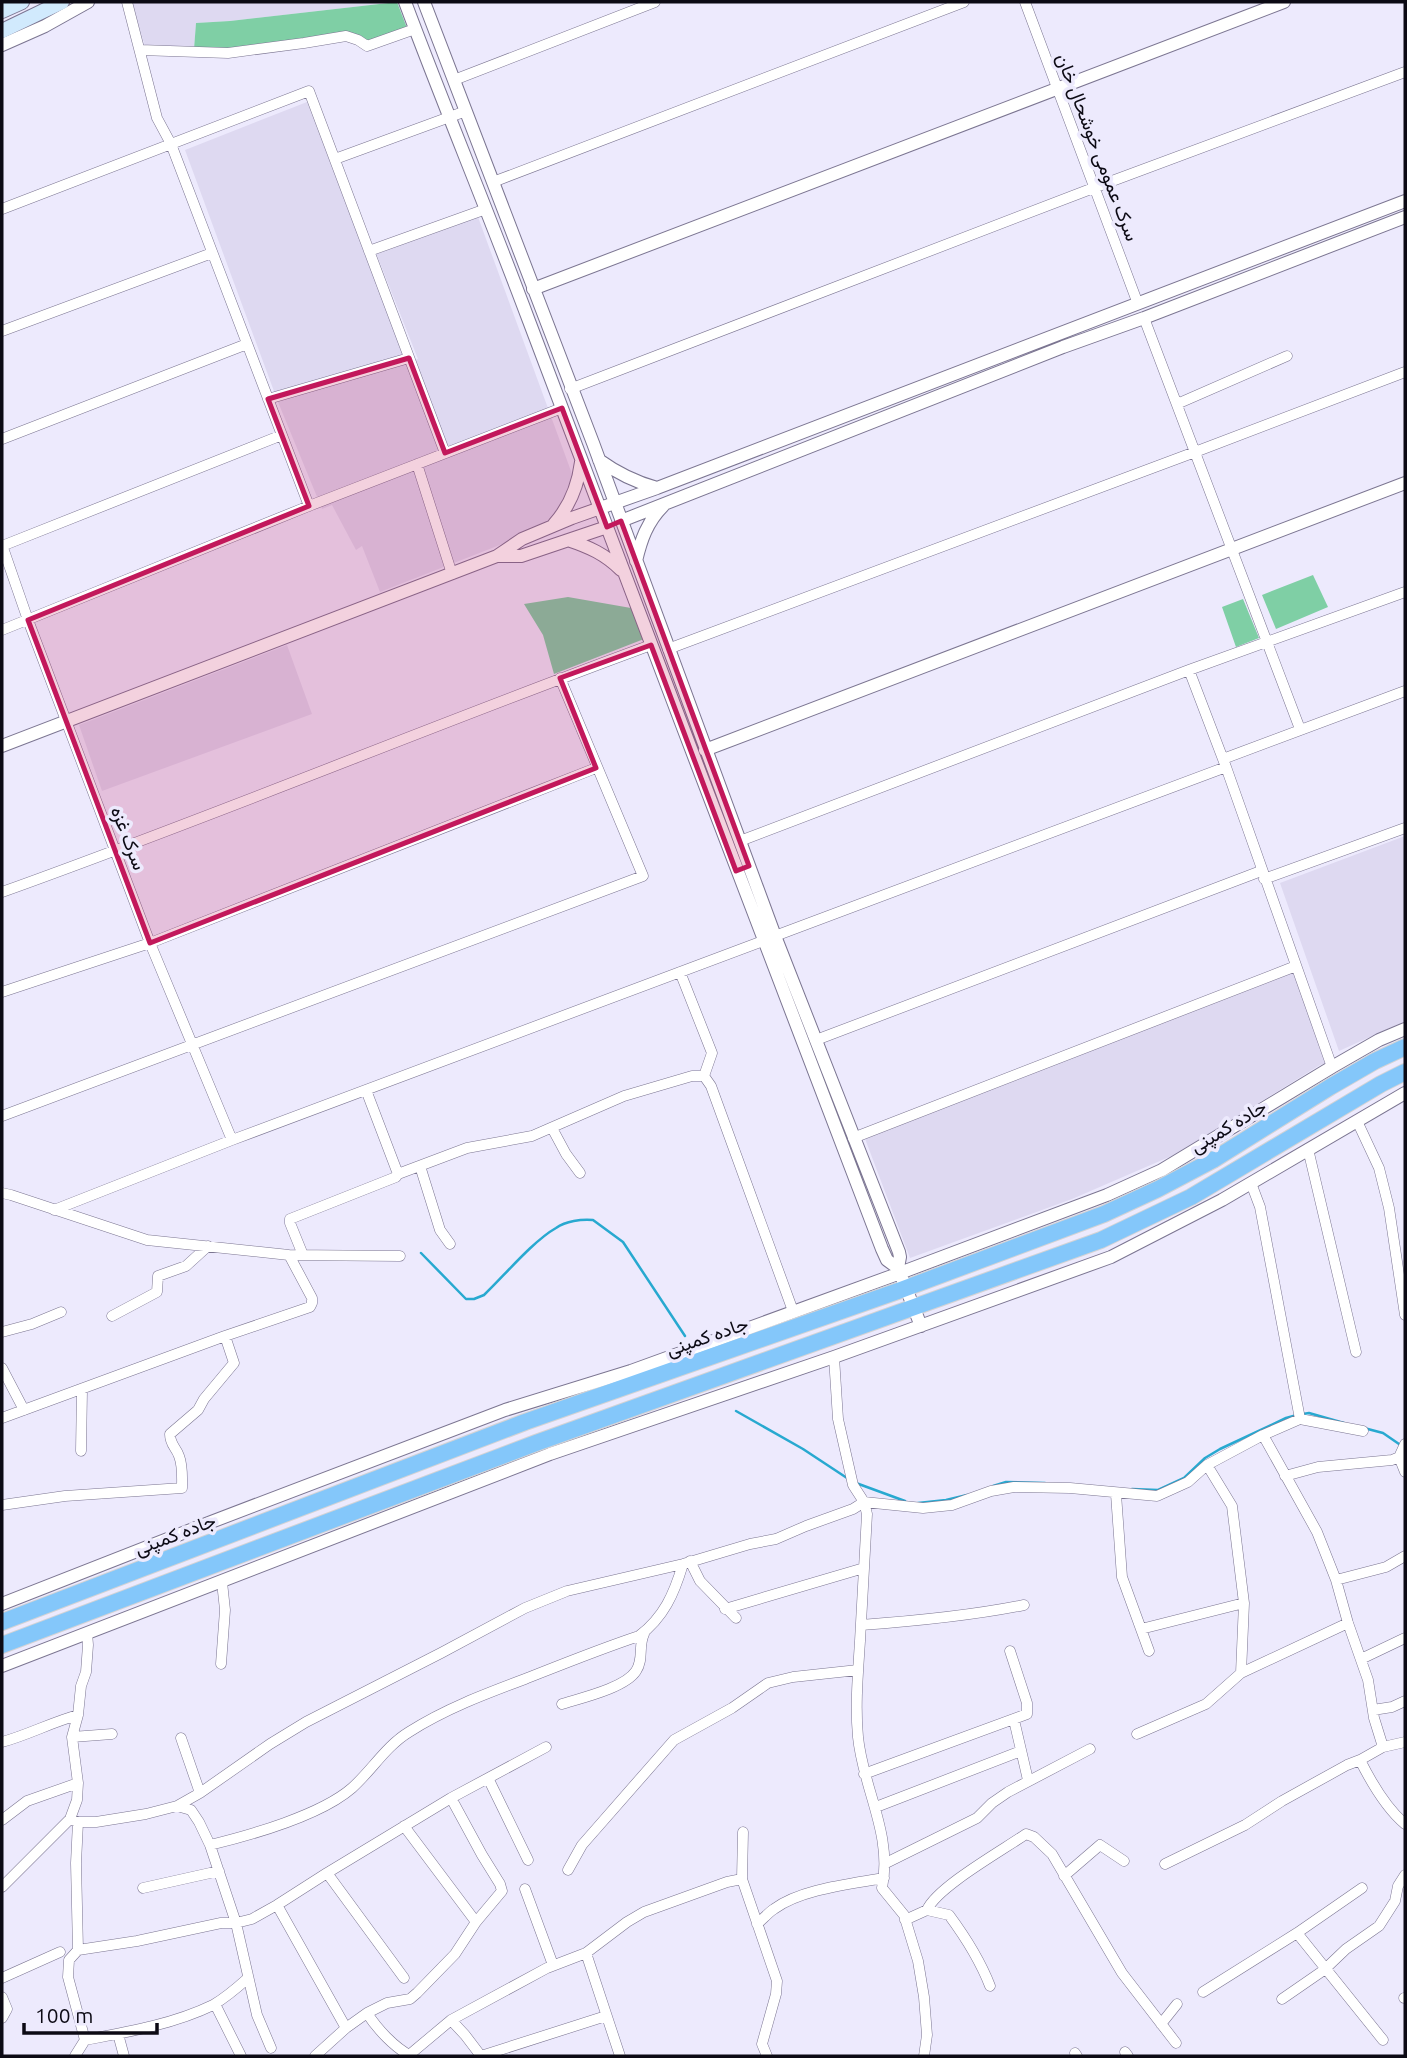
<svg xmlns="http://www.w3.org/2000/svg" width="1407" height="2058" font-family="Ubuntu,Vazirmatn,sans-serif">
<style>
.built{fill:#ded9f1}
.green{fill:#7fcfa5}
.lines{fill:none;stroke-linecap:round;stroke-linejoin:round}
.stream{stroke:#28a9d0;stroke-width:2.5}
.minor-casing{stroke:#7b7591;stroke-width:11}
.tertiary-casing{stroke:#7b7591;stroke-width:14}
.secondary-casing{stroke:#7b7591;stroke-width:16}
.trunk-casing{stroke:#d3d3d5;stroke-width:18}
.minor{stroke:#fff;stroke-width:10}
.tertiary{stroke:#fff;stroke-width:12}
.secondary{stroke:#d1eafd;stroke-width:14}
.trunk{stroke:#84c7fa;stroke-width:16}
.marked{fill:#c2185b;fill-opacity:0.2;stroke:#c2185b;stroke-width:5;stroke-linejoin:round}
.labels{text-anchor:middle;stroke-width:7;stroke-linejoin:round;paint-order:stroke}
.street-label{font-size:19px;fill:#0c0a14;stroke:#edeafd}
</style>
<rect width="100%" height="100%" fill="#edeafd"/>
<path class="built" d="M 131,2 L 397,2 L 230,21 L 196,23 L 194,49 L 145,46 Z
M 307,102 L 404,355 L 275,394 L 185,150 Z
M 478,217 L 575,482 L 560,512 L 525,535 L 380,592 L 362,546 L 356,550 L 332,505 L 322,509 L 278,402 L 306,390 L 418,359 L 376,253 Z
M 287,645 L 312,714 L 102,791 L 79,725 Z
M 1405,836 L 1405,1021 L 1339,1051 L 1280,883 Z
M 1299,970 L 1330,1062 L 1320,1065 L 1176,1154 L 1072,1199 L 910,1258 L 864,1136 Z"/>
<path class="green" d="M 397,2 L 407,28 L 369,42 L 351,33 L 229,51 L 194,49 L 196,23 L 230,21 Z
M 1313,575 L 1328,607 L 1276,629 L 1262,595 Z
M 568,597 L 631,608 L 644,639 L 554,674 L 543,635 L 524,604 Z
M 1243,599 L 1259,638 L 1236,647 L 1222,607 Z"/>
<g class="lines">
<path class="stream" d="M 421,1253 L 466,1299 L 474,1299 L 484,1295 C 504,1276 533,1241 556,1228 C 566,1221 581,1219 593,1220 L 623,1242 L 685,1336
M 736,1411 L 803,1449 L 850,1480
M 1303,1414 L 1309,1413 L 1344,1423
M 1364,1428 L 1383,1433 L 1399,1444 L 1403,1444
M 856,1483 L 905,1501
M 993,1486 L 1006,1482 L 1045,1483
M 1132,1489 L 1158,1490 L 1184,1478 L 1205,1458 L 1220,1449 L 1286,1418 L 1297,1415
M 918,1503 L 946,1500 L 967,1495"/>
<defs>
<path id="minor" d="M 127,2 L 157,118 L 171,144 L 309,506
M 1025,2 L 1138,304
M 140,50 L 228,53 L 304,43 L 346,36 L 358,40 L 367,46 L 415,29
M 454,80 L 655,2
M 335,159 L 466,111
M 493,182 L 964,2
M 2,209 L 309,91 L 445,453
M 369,251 L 486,209
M 1144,318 L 1300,729
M 2,331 L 212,253
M 570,389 L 1096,187 L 1405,72
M 268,399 L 409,358
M 1177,404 L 1287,356
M 2,439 L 247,344
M 417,464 L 452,574
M 2,545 L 28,620 L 150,943 L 232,1140
M 2,546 L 282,435
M 2,630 L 309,506 L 562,408
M 668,649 L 1195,452 L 1405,372
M 1189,670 L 1226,767 L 1332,1067
M 1223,759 L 1405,691
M 740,841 L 1189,670 L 1405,592
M 1264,879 L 1405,828
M 2,892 C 220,814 433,725 651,645
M 775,936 L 1226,767
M 680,972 L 712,1053 L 704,1076
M 2,992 L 150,943 L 596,768
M 816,1040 L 1261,871
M 704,1076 L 711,1086 L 793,1311
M 2,1116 L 643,876 L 560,678
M 1357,1121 L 1379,1168 L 1389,1208 L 1405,1315
M 552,1128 L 566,1154 L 580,1173
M 853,1138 L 1296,966
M 1308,1149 L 1356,1352
M 420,1166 L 440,1230 L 450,1244
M 398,1174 L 467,1148 L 532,1136 L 624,1096 L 692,1076 L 704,1076
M 1251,1183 L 1260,1207 L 1300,1419
M 2,1193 L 11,1195 L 147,1240 L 289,1255 L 400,1256
M 54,1210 L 232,1140 L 763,941
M 303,1255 L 290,1223 L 290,1219 L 396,1177 L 398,1174 L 366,1090
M 112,1316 L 157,1292 L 158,1276 L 186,1266 L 208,1246
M 2,1332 L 32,1324 L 61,1312
M 834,1357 L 838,1419 L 853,1485 L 864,1502 L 867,1514 C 865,1556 862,1599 860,1641 C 858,1673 855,1705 858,1737 C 863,1789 893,1834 882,1888 L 904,1915 L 918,1961 L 924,1997 L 927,2035 L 924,2056
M 2,1368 L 24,1410
M 2,1418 L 225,1336 L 310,1307 L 312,1303 L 312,1298 L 289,1255
M 1263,1435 L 1317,1532 L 1336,1580 L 1348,1623 L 1368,1680 L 1374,1718 L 1383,1747
M 81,1451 L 82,1390
M 1399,1457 L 1405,1472
M 1285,1476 L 1318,1467 L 1392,1460 L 1399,1457 L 1405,1444
M 1116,1494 L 1122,1577 L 1149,1651
M 2,1505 L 65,1496 L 182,1488 C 182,1478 183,1466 179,1456 C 176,1447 170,1445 170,1434 L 198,1410 L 204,1399 L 234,1363 L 225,1336
M 690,1561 L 700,1581 L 736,1618
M 1336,1580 L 1386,1567 L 1405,1556
M 725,1609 L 864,1568
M 861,1625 C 916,1621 970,1616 1024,1605
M 1141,1629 L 1244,1603
M 1361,1659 L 1405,1638
M 221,1664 L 225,1610 L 222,1582
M 1241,1673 L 1348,1623
M 562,1704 C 581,1698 625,1688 636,1671 C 644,1659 638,1646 644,1634
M 1373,1710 L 1392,1707 L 1405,1701
M 1014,1720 L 1028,1780
M 1137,1734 L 1206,1704 L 1241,1673 L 1244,1603 L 1232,1506 L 1207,1465
M 72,1737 L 112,1734
M 181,1738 L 200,1793
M 2,1742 C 28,1735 52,1722 78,1715
M 1360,1760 C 1371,1782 1386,1808 1405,1824
M 864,1774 L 1027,1714 L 1027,1703 L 1010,1651
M 488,1778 L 528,1860
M 177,1806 L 200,1793 L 270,1744 L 306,1722 L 441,1653 L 525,1608 L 567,1591 L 683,1564 L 750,1544 L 776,1539 L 806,1526 L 853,1509 L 864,1502 L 923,1508 L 952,1505 L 991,1491 L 1014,1487 L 1070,1488 L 1157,1496 L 1188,1482 L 1207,1465 L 1263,1435 L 1300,1419 L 1363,1431
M 876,1807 L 1021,1751
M 70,1819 L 78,1822 L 96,1822 L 146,1814 L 177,1806 L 191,1810 L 199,1822 L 210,1845 L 236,1923 L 257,2015 L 271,2048
M 2,1820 L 27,1801 L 78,1783
M 78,1822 L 76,1863 L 78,1950 L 69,1960 L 68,1977 L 85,2040
M 404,1826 L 476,1922
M 743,1832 L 742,1879 L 777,1981 L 776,1994 L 762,2044 L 767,2056
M 210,1845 C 251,1835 321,1815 352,1788 C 372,1770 386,1746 409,1732 C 445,1709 485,1694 525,1679 C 563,1664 600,1649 639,1636 C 664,1617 674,1594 683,1564
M 886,1863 L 977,1818 L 992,1803 L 1008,1792 L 1090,1749
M 1165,1864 L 1245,1825 L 1282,1801 L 1347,1765 L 1360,1760 L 1383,1747 L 1405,1742
M 568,1870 L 582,1845 L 674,1740 L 732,1708 L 768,1683 L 793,1677 L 858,1670
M 327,1873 L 404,1978
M 1064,1876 L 1100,1845 L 1124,1861
M 2,1887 L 70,1819 L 77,1800 L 78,1783 L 72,1737 L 78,1715 L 81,1686 L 86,1672 L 88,1645 L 87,1633
M 143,1888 L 219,1871
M 525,1889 L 553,1965
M 277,1905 L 346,2028
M 927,1910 C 937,1887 1003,1850 1026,1834 L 1034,1837 L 1052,1854 L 1122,1973 L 1176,2043
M 905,1920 L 927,1910 L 949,1915 C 966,1938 980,1960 990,1986
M 757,1924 C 763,1919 768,1913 774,1909 C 801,1889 851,1884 884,1878
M 1297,1933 L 1383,2040
M 78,1950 L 137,1941 L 221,1923 L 236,1923 L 252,1919 L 277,1905 L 327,1873 L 451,1798 L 546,1747
M 586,1953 L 620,2056
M 2,1978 L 60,1952
M 1203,1992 L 1297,1933 L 1362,1888
M 2,1997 L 7,2009 L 2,2018
M 1404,1998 L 1405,1998
M 1282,1999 L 1324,1970 L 1346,1949 L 1379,1926 L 1395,1901 L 1398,1886 L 1405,1875
M 215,2004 L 241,2056
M 367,2013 C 377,2029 395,2048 411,2056
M 451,2020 L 465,2035 L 481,2056 L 606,2016
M 1161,2024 L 1177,2004
M 118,2034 L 124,2056
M 1125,2052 L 1128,2056
M 1075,2053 L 1077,2056
M 75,2056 L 85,2040 C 128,2032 174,2024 213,2005 C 225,1998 238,1987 248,1978
M 315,2056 L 346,2028 L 367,2013 L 387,2003 L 410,1999 L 417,1993 L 455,1954 L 476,1922 L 502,1891 L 500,1884 L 482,1855 L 451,1798
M 408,2056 L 451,2020 L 547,1968 L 586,1953 L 627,1922 L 644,1912 L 727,1882 L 742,1879"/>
<path id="tertiary" d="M 405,2 C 445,109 489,214 529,321 C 647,630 762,941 882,1249 L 887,1260 L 898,1268 L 921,1326
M 424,2 L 593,443 L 775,936 L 899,1252 L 900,1257 L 898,1268
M 2,45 L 45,26 L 88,2
M 533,289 L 1284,2
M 599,460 C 617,473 635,482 657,488
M 621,521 L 1063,347 L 1144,318 L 1405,217
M 554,524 C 570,506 578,486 581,462
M 568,540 C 589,547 605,554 621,570
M 497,556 L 521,556 L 607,527
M 636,561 C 641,540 647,522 663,506
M 2,746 L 497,556 L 522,539 L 572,518 L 657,488 L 1405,201
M 705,750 L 1405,483
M 2,1604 L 211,1522 L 505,1410 L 631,1371 L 892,1276 L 1107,1195 L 1162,1170 L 1332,1067 L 1379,1040 L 1405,1029
M 2,1666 L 550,1454 L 834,1357 L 1111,1257 L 1222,1200 L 1405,1093"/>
<path id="secondary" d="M 2,11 L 22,2
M 2,31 L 62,2"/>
<path id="trunk" d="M 2,1622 L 525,1422 L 898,1291 L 1104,1214 L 1158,1189 L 1213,1160 L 1330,1087 L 1375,1061 L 1405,1047
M 2,1645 L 536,1443 L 1101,1240 L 1191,1197 L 1381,1084 L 1405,1072"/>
</defs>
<use href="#minor" class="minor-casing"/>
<use href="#tertiary" class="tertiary-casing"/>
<use href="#secondary" class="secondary-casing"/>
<use href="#trunk" class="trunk-casing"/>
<use href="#minor" class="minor"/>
<use href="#tertiary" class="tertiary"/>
<use href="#secondary" class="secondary"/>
<use href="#trunk" class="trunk"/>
</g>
<path class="marked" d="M 409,358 L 445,453 L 562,408 L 607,527 L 621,521 L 749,866 L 736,871 L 651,645 L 560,678 L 596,768 L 150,943 L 28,620 L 309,506 L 268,399 Z"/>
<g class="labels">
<g class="street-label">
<text transform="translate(1098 147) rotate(69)" y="7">سرک عمومی خوشحال خان</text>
<text transform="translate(129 838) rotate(69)" y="7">سرک غزه</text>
<text transform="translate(1228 1126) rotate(-31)" y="7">جاده کمپنی</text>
<text transform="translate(707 1336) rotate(-19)" y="7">جاده کمپنی</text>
<text transform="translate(175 1534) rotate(-21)" y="7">جاده کمپنی</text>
</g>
</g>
<rect width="1407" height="2058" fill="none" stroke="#0c0a14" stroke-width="7"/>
<path d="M24 2023v10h133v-10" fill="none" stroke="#0c0a14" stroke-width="3.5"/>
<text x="35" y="2023" font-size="21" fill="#0c0a14" stroke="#edeafd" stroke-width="5" paint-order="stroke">100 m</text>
</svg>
